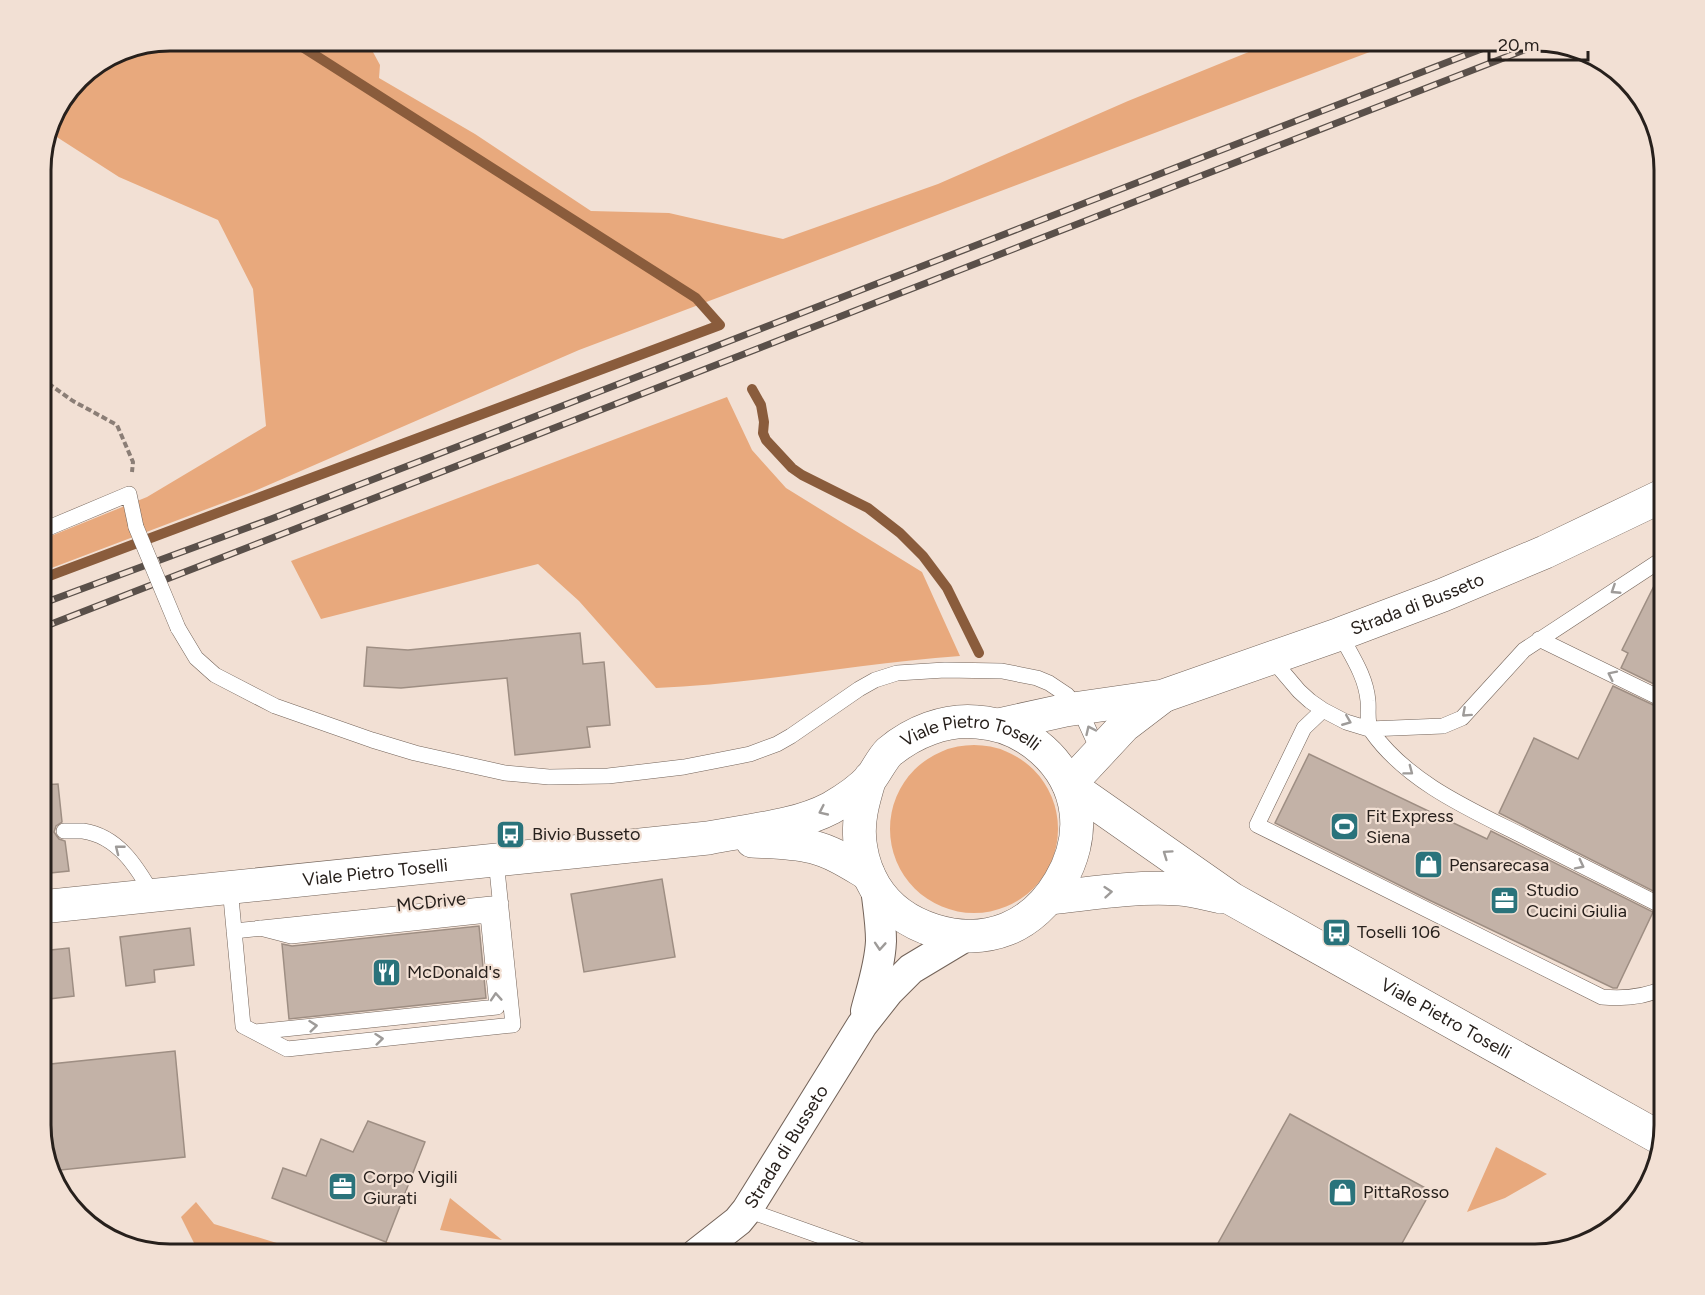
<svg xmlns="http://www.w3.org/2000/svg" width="1705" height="1295" font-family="Figtree,sans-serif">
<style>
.green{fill:#e8a97d}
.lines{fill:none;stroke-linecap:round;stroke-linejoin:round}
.stream{stroke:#8a5c3c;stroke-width:10}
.building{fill:#c3b2a7;stroke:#9e8e83;stroke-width:1.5}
.lane-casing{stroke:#736359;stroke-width:16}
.street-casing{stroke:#736359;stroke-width:32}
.secondary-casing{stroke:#736359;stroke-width:34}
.primary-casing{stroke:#736359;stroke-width:34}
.path{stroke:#8b7e76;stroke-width:4;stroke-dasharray:6 3;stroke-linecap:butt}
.lane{stroke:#fff;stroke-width:15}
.street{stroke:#fff;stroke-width:30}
.secondary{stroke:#fff;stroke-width:33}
.primary{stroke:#fff;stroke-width:33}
.rail-casing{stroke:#5a504a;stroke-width:7}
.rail{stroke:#f2e0d4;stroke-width:4.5;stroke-dasharray:14;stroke-linecap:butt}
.lane-bridge-casing{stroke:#736359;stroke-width:16;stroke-linecap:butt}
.lane-bridge{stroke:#fff;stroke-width:15}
.oneway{stroke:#9e9b99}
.labels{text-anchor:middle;stroke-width:4.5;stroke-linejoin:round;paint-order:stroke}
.street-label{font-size:18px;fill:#27201c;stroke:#f2e0d4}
.poi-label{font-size:18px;fill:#27201c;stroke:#f2e0d4;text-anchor:start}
.rim{fill:none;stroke:#27201c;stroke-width:3}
</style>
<rect width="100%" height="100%" fill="#f2e0d4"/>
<path class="green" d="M 170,41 L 367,41 L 380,65 L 379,78 L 475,134 L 591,211 L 669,213 L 783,239 L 938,184 L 1128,101 L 1276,41 L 1399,41 L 579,350 L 257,490 L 41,572 L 41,540 L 147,497 L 266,426 L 253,289 L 218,220 L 119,177 L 49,132 L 54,113 L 84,73 L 121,50 Z
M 727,397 L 752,450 L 786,488 L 922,572 L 960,656 C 859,663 758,684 656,688 L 579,601 L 538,564 L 321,619 L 291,561 Z
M890 829a84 84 0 1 1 168 0a84 84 0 1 1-168 0Z
M 1496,1147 L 1547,1174 L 1505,1198 L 1467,1212 Z
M 450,1198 L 502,1240 L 440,1230 Z
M 196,1202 L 214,1224 L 280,1244 L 284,1251 L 283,1254 L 221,1254 L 196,1247 L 181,1217 Z
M 386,1242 L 446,1254 L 383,1254 Z"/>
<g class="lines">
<path class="stream" d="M 752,389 L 761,405 L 764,422 L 763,433 L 766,440 L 792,468 L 802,475 L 868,508 L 900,533 L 923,556 L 947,588 L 979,653
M 41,579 L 720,325 L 696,298 L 293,41"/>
</g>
<path class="building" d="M 1664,569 L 1664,689 L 1621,668 L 1628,653 L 1622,650 L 1661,572 Z
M 580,633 L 583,664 L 604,662 L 610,725 L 587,727 L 590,747 L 515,755 L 507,678 L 401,688 L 364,686 L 367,647 L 408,650 Z
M 1613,686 L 1664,710 L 1664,888 L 1661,895 L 1499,813 L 1534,738 L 1578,759 Z
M 1309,754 L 1487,839 L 1491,831 L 1653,912 L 1617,988 L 1613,988 L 1429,900 L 1275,823 Z
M 58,784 L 62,822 L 56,826 L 54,832 L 59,839 L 65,841 L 69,871 L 41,874 L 41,785 Z
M 662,879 L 675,957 L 584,972 L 571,894 Z
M 479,926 L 486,998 L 289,1019 L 282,944 L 292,946 Z
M 190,928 L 194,965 L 154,970 L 155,982 L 126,986 L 120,937 Z
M 69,948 L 74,996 L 41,1000 L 41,951 Z
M 175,1051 L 185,1157 L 51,1171 L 41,1133 L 41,1065 Z
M 1290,1114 L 1431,1191 L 1396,1254 L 1212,1254 Z
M 368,1121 L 425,1142 L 386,1242 L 272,1198 L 283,1168 L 306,1176 L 321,1139 L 353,1152 Z"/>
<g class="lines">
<defs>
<path id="lane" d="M 41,531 L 129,494 L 136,527
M 178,628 L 196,658 L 215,675 L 275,706 L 372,740 L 415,753 L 505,773 L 549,777 L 608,776 L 684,767 L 750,754 L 777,744 L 791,736 L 859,689 L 875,680 L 897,673 L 945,670 L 1002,671 L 1037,678 L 1049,683 L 1067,695 L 1079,708 L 1099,752
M 1340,634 C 1351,655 1366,676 1368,701 C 1369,710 1366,724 1372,732 C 1409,784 1474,811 1529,839 C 1574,862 1619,884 1664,907
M 1539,639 L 1664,700
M 1271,658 L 1299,691 L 1310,701 L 1323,710 L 1346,722 L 1369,729 L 1443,726 L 1462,718 L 1524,650 L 1664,558
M 1323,710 L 1304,728 L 1257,825 L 1602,997 C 1624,999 1645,997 1664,988
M 64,831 C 70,831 77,831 83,831 C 118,836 137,867 153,895
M 230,887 L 243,1026 L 287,1049 L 513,1025 L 496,860
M 234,931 L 501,903
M 255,1032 L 497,1007 L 488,915 L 291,936 L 260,928
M 747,1210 L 871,1254"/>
<g id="street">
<path d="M 866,1011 C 872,988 880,965 881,941 C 881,923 878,905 876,888"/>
<path id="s1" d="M 696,1254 L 738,1221 L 747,1210 L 862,1025 L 888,992 L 911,969 L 966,936"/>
</g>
<g id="secondary">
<path id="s2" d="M 998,725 L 1066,710 L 1163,696 L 1340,634 L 1443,595 L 1545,552 L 1664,495"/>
<path d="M 1069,785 L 1124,726 L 1162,697"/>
</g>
<g id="primary">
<path id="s3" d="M 1069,785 L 1232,899 L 1660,1138"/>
<path d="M 752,841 C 772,842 793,842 813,847 C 833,852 851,864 868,874"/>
<path d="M 1050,898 C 1092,893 1137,886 1180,889 C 1193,890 1207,894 1221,897"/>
<path id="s4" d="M 41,907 L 708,838 C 748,830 795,827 831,808 C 845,800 860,790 871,778 C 877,770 882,759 889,752 C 913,732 945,719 977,722 C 1025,725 1070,763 1076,812 C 1082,858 1050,912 1007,929 C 962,947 901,929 875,887 C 868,875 863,862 861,849 C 856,824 863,801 870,778"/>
</g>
</defs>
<use href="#lane" class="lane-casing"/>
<use href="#street" class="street-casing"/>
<use href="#secondary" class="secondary-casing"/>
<use href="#primary" class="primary-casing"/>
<path class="path" d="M 41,378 L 73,401 L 117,425 L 133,462 L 132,472"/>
<use href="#lane" class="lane"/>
<use href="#street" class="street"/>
<use href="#secondary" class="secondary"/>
<use href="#primary" class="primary"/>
<defs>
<path id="rail" d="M 41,604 L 271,519 L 1502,41
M 41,628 L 1542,43"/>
</defs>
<use href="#rail" class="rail-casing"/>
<use href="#rail" class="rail"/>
<defs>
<path id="lane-bridge" d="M 136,527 L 178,628"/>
</defs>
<use href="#lane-bridge" class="lane-bridge-casing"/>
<use href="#lane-bridge" class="lane-bridge"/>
</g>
<defs><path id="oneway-chevron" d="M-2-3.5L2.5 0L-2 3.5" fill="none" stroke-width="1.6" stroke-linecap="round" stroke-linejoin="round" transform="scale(1.5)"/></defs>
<g class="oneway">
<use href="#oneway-chevron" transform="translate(1615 590) rotate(147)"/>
<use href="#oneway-chevron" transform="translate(1612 675) rotate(-154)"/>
<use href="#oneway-chevron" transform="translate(1466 713) rotate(138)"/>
<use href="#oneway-chevron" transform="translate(1347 721) rotate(22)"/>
<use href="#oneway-chevron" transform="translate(1090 730) rotate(-115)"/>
<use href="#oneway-chevron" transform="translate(1409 771) rotate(37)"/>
<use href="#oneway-chevron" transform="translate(823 811) rotate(155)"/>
<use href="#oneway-chevron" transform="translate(119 849) rotate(-142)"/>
<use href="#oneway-chevron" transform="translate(1167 854) rotate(-145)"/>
<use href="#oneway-chevron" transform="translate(1580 865) rotate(27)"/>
<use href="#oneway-chevron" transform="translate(1108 892) rotate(-5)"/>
<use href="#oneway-chevron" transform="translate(880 946) rotate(94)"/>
<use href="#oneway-chevron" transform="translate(496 997) rotate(-94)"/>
<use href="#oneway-chevron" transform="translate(313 1026) rotate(-6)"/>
<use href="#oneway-chevron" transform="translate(379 1039) rotate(-6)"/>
</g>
<defs>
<symbol id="stadium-square" viewBox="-11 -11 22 22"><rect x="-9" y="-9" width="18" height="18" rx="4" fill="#2a737b" stroke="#f2e0d4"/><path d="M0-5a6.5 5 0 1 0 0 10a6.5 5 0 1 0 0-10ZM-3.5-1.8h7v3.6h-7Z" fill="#fff"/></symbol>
<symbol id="bus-square" viewBox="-11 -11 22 22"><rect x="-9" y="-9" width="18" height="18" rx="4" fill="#2a737b" stroke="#f2e0d4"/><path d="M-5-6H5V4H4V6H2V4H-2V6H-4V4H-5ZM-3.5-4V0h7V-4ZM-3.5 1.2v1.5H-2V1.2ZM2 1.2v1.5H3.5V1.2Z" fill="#fff"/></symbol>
<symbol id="shop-square" viewBox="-11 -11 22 22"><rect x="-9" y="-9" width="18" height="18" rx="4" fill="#2a737b" stroke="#f2e0d4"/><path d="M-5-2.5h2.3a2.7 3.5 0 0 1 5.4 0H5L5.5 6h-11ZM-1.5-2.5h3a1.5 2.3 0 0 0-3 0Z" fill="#fff"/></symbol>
<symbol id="office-square" viewBox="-11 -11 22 22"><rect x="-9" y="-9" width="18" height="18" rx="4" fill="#2a737b" stroke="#f2e0d4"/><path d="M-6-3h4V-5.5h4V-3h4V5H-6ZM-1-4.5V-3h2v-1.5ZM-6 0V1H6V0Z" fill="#fff"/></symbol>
<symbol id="restaurant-square" viewBox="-11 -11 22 22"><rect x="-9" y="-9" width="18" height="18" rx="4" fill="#2a737b" stroke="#f2e0d4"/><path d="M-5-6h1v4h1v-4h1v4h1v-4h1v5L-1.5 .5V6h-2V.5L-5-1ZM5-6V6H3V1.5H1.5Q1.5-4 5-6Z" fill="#fff"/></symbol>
</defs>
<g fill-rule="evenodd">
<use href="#stadium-square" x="1328" y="810" width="33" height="33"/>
<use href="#bus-square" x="494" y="818" width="33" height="33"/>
<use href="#shop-square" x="1412" y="848" width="33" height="33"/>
<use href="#office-square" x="1488" y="884" width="33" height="33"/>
<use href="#bus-square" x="1320" y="916" width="33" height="33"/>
<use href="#restaurant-square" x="370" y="956" width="33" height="33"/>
<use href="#office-square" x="326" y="1170" width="33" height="33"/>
<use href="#shop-square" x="1326" y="1176" width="33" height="33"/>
</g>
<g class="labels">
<g class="street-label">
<text dy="6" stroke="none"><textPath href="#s2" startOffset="438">Strada di Busseto</textPath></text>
<text dy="6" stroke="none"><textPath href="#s4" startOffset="969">Viale Pietro Toselli</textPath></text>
<text dy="6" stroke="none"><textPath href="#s4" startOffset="336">Viale Pietro Toselli</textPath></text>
<text transform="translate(431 902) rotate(-6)" y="6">MCDrive</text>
<text dy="6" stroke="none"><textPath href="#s3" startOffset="444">Viale Pietro Toselli</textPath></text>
<text dy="6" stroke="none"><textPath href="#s1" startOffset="142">Strada di Busseto</textPath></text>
</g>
<g class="poi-label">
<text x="1366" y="822">Fit Express<tspan x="1366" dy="21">Siena</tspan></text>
<text x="532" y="840">Bivio Busseto</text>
<text x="1449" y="871">Pensarecasa</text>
<text x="1526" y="896">Studio<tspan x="1526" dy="21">Cucini Giulia</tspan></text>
<text x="1357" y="938">Toselli 106</text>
<text x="407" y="978">McDonald's</text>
<text x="363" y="1183">Corpo Vigili<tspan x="363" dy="21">Giurati</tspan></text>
<text x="1363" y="1198">PittaRosso</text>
</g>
</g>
<path d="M0 0H1705V1295H0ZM170 51H1535A119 119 0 0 1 1654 170V1125A119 119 0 0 1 1535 1244H170A119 119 0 0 1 51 1125V170A119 119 0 0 1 170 51Z" fill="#f2e0d4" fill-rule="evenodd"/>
<path class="rim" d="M170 51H1535A119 119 0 0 1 1654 170V1125A119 119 0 0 1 1535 1244H170A119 119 0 0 1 51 1125V170A119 119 0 0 1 170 51Z"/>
<path d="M1489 51v9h99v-9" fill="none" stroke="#27201c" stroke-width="3"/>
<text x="1498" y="51" font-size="18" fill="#27201c" stroke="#f2e0d4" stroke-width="4.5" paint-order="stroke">20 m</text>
</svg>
